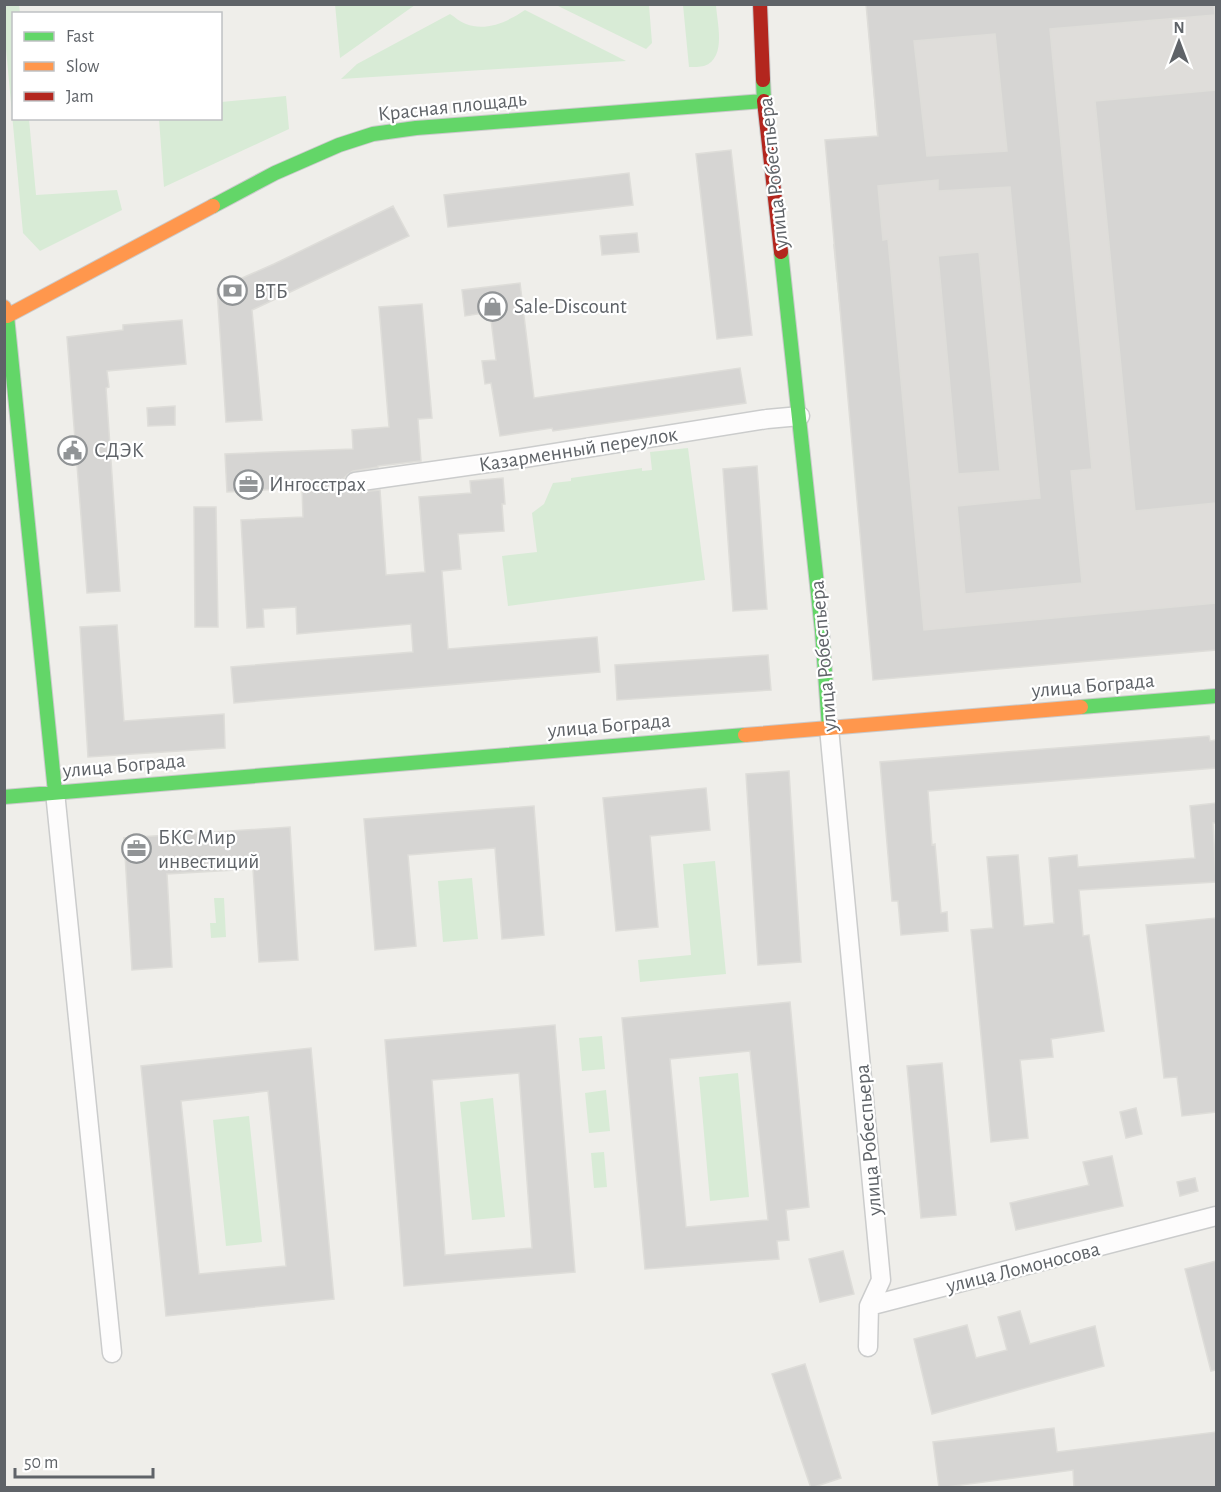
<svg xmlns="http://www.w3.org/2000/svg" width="1221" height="1492" font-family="'Alegreya Sans',sans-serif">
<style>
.industrial{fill:#dfddda}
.green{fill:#d8ebd6}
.building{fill:#d6d5d3;stroke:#deddd9;stroke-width:1.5;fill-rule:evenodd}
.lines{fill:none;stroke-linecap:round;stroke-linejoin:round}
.street-casing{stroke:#cbcccc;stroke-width:21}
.fast-casing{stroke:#cacacb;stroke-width:16}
.slow-casing{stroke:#cacacb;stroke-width:16}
.jam-casing{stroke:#cacacb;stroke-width:16}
.street{stroke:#fdfcfc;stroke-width:18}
.fast{stroke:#63d668;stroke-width:14}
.slow{stroke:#ff974d;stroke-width:14}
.jam{stroke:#b3261e;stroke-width:14}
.labels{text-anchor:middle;stroke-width:4.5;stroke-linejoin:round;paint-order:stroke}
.street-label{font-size:21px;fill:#5f6368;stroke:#fff}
.poi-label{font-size:21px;fill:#5f6368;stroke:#fff;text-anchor:start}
</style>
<rect width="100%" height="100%" fill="#efeeea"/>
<path class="industrial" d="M 866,5 L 1216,5 L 1216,650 L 873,680 L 860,511 L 833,244 L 849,242 L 833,223 L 825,140 L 877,136 Z"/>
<path class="green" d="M 335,4 L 415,4 L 415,5 L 340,58 Z
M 4,5 L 19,5 L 20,13 L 14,14 L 14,118 L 29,119 L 36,195 L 117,190 L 122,210 L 40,251 L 23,233 L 5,38 Z
M 556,5 L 649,5 L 652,43 L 646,49 Z
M 683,5 L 716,5 C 717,23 727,58 704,66 C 700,67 693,67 689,67 Z
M 525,10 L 626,61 L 341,79 L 357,64 L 450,14 C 455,17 460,22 466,24 C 486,32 509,21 525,10 Z
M 286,96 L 289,129 L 164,187 L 159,119 L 220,118 L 221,102 Z
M 688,448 L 705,580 L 508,606 L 502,556 L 537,552 L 532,513 L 544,504 L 553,483 L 571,481 L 571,478 L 642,468 L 642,471 L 652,470 L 650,452 Z
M 715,861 L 726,974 L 640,982 L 638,960 L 691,955 L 683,864 Z
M 472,878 L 478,939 L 443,942 L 438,881 Z
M 214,898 L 224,898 L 226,937 L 211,938 L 210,923 L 216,923 Z
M 602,1036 L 605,1069 L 582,1071 L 579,1038 Z
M 738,1073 L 749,1197 L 710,1201 L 699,1077 Z
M 606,1090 L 610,1131 L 589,1133 L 585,1093 Z
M 493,1098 L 505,1217 L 472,1220 L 460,1102 Z
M 249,1116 L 262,1242 L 226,1246 L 213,1120 Z
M 604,1152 L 607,1187 L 594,1188 L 591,1153 Z"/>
<path class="building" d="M 866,4 L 1214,4 L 1215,15 L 1050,29 L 1092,469 L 1071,471 L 1082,583 L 965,594 L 957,506 L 1040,498 L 1010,187 L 938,191 L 938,180 L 878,186 L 883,240 L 888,239 L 924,630 L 1216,603 L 1216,650 L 873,680 L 825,140 L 878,136 ZM 995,34 L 1007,151 L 927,156 L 914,41 Z
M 1216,90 L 1216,503 L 1135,511 L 1095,101 Z
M 731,150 L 752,335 L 717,339 L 696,154 Z
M 629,173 L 633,205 L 448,227 L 444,195 Z
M 393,206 L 409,236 L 252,310 L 262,420 L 226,422 L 217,289 L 274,264 Z
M 637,233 L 639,252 L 602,255 L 600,236 Z
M 979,252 L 1000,471 L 958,474 L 938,256 Z
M 520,283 L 534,398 L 740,368 L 746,403 L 553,431 L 552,428 L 500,436 L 491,383 L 485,384 L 482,361 L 496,360 L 490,312 L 465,316 L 462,290 Z
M 422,304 L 432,418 L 418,419 L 421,461 L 378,466 L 378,467 L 353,471 L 348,474 L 344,478 L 346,488 L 351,493 L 380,490 L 386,575 L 425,572 L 419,497 L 471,493 L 470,481 L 503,478 L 505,504 L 502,504 L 504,531 L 458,534 L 461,569 L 442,571 L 448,649 L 597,637 L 600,672 L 234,703 L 231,667 L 413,652 L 411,624 L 297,634 L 296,607 L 263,609 L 264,627 L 247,628 L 241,520 L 303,517 L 302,488 L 227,492 L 225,454 L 353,449 L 352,430 L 389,427 L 379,307 Z
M 182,320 L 186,364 L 107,371 L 109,387 L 106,388 L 120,591 L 87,593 L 67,337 L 123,330 L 123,325 Z
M 175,406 L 175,425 L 148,426 L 147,408 Z
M 757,466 L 767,609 L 733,611 L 723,469 Z
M 194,507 L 216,507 L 218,627 L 195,627 Z
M 117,625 L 124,721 L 224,714 L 225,748 L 88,757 L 80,627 Z
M 768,655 L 771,690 L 617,700 L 615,665 Z
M 1209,736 L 1210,741 L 1216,740 L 1216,768 L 928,791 L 932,845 L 935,844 L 941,913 L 947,912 L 948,931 L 901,935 L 898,901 L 892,901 L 880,762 Z
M 789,771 L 801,962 L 758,965 L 746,774 Z
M 706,788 L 710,830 L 650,836 L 658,927 L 616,931 L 603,798 Z
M 1216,803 L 1216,823 L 1213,823 L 1216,882 L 1079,890 L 1083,936 L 1089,935 L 1104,1031 L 1051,1039 L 1053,1057 L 1020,1060 L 1028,1138 L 991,1142 L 971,930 L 993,928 L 987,857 L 1018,855 L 1024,926 L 1054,923 L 1049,858 L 1077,855 L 1078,867 L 1195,858 L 1190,806 Z
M 534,806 L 544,935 L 502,939 L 495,848 L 408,855 L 416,946 L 375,950 L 364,819 Z
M 290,827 L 298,960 L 259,962 L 253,869 L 167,874 L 172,967 L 132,970 L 124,838 Z
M 1216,918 L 1216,1112 L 1182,1116 L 1177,1077 L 1164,1078 L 1146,925 Z
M 790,1002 L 809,1207 L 786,1210 L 789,1240 L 777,1241 L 779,1259 L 645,1269 L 622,1018 ZM 750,1051 L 768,1220 L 686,1227 L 670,1059 Z
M 555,1025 L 575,1272 L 404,1286 L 385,1040 ZM 519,1073 L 532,1248 L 445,1255 L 432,1080 Z
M 311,1048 L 334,1299 L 166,1316 L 141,1066 ZM 268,1091 L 286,1266 L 199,1274 L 181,1101 Z
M 942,1063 L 956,1215 L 921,1218 L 907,1066 Z
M 1136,1108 L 1142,1134 L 1126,1138 L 1120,1112 Z
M 1112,1156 L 1123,1206 L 1016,1230 L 1010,1203 L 1089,1185 L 1083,1162 Z
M 1195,1178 L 1198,1191 L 1180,1196 L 1177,1182 Z
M 843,1251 L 854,1294 L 820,1302 L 809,1259 Z
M 1216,1261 L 1216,1370 L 1211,1371 L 1185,1269 Z
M 1020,1311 L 1030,1344 L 1095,1326 L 1104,1366 L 932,1414 L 914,1339 L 967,1325 L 976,1358 L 1007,1350 L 998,1317 Z
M 805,1364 L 841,1478 L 811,1488 L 772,1374 Z
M 1054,1428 L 1057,1452 L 1216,1432 L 1216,1488 L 1074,1488 L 1073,1470 L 939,1488 L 933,1442 Z"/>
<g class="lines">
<defs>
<path id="street" d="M 355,482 L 524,458 L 767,419 L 800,416
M 829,728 L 881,1280 L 869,1306 L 868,1347
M 55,792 L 112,1353
M 869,1306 L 1216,1216"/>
<path id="fast" d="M 213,206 L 275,173 L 339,145 L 373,134 L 416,128 L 764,101 L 763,80
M 781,252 L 822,631 L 829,728
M 4,317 L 7,316 L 55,792
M 1081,707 L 1216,696
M 4,797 L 745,735"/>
<path id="slow" d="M 4,307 L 7,316 L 213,206
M 745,735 L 1081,707"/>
<path id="jam" d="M 760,4 L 763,80
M 764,101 L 781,252"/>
</defs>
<use href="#street" class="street-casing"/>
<use href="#fast" class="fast-casing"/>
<use href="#slow" class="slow-casing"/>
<use href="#jam" class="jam-casing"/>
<use href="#street" class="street"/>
<use href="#fast" class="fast"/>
<use href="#slow" class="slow"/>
<use href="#jam" class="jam"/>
</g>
<defs>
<symbol id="bank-ring" viewBox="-11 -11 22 22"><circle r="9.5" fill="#fff" stroke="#919496" stroke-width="1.5"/><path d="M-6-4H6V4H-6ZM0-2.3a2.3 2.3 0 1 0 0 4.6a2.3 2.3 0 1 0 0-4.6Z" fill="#919496"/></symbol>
<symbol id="shop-ring" viewBox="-11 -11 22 22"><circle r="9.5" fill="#fff" stroke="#919496" stroke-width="1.5"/><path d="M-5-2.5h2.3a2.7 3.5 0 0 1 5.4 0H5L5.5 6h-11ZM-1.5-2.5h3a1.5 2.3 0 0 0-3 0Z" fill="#919496"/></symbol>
<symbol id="civic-ring" viewBox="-11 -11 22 22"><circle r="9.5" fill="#fff" stroke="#919496" stroke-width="1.5"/><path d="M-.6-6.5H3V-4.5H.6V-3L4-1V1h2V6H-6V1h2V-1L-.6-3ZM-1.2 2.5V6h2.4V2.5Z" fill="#919496"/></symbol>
<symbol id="office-ring" viewBox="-11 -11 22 22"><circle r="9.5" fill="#fff" stroke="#919496" stroke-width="1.5"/><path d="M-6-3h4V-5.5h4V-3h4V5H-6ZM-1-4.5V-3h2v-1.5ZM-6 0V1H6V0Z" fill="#919496"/></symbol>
</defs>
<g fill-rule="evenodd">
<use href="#bank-ring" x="216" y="274" width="33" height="33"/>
<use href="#shop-ring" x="476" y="290" width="33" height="33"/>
<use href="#civic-ring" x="56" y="434" width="33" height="33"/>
<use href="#office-ring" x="232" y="468" width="33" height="33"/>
<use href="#office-ring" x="120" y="832" width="33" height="33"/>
</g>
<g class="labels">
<g class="street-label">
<text transform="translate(452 106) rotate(-6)" y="7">Красная площадь</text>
<text transform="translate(773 173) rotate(-96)" y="7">улица Робеспьера</text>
<text transform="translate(578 449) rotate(-9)" y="7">Казарменный переулок</text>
<text transform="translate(823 656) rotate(-95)" y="7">улица Робеспьера</text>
<text transform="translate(1093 685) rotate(-5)" y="7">улица Бограда</text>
<text transform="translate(609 725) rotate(-5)" y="7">улица Бограда</text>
<text transform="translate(124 765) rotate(-5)" y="7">улица Бограда</text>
<text transform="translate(868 1140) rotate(-95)" y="7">улица Робеспьера</text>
<text transform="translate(1023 1267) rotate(-14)" y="7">улица Ломоносова</text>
</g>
<g class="poi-label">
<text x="254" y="298">ВТБ</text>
<text x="514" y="313">Sale-Discount</text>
<text x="94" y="457">СДЭК</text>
<text x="269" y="491">Ингосстрах</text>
<text x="158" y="844">БКС Мир<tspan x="158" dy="24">инвестиций</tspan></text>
</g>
</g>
<rect width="1221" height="1492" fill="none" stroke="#5f6368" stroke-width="12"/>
<rect x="12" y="12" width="210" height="108" fill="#ffffff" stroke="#bfc1c3" stroke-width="1.5"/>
<rect x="24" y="32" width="30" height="9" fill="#63d668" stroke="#bfc1c3" stroke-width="1.5"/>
<text x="66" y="42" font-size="18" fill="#5f6368">Fast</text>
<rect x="24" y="62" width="30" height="9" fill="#ff974d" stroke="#bfc1c3" stroke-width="1.5"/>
<text x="66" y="72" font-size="18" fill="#5f6368">Slow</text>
<rect x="24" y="92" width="30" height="9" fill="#b3261e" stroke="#bfc1c3" stroke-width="1.5"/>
<text x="66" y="102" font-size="18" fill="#5f6368">Jam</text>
<g transform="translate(1179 42)" stroke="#ffffff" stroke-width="4.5" paint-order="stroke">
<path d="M0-4.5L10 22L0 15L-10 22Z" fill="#5f6368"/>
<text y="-9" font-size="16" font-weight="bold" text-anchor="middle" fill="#5f6368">N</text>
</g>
<path d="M15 1468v9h138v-9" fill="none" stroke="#5f6368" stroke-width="3"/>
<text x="24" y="1468" font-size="18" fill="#5f6368" stroke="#ffffff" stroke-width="4.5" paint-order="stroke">50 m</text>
</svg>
